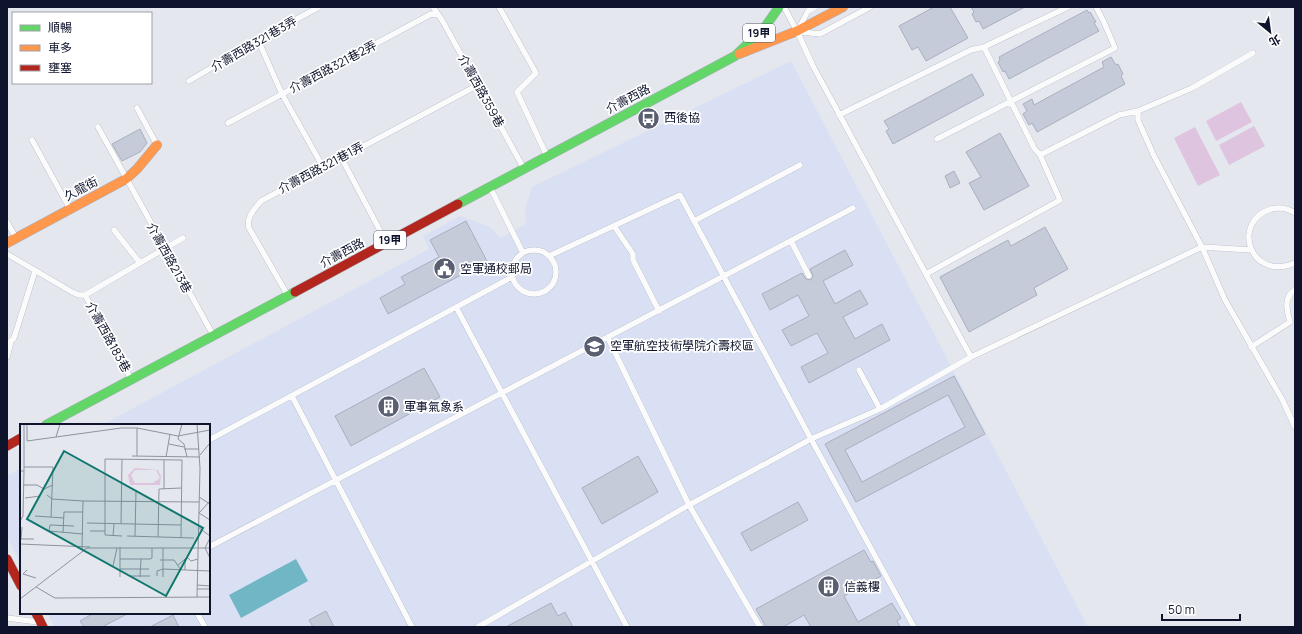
<svg xmlns="http://www.w3.org/2000/svg" width="1302" height="634" font-family="Manrope,'Noto Sans TC',sans-serif">
<style>
.built{fill:#dae0f4}
.green{fill:#dfc4df}
.water{fill:#70b6c5}
.building{fill:#c6cbda;stroke:#aaafbe;fill-rule:evenodd}
.lines{fill:none;stroke-linecap:round;stroke-linejoin:round}
.lane-casing{stroke:#a9adbc;stroke-width:6}
.fast-casing{stroke:#a9adbc;stroke-width:10}
.slow-casing{stroke:#a9adbc;stroke-width:10}
.jam-casing{stroke:#a9adbc;stroke-width:10}
.lane{stroke:#fbfbfc;stroke-width:5.5}
.fast{stroke:#63d668;stroke-width:9}
.slow{stroke:#ff974d;stroke-width:9}
.jam{stroke:#b3261e;stroke-width:9}
.labels{text-anchor:middle;stroke-width:3.5;stroke-linejoin:round;paint-order:stroke}
.shield{fill:#fff;stroke:#565a6b;stroke-width:1}
.shield-label{font-size:11px;font-weight:bold;fill:#0e142c}
.street-label{font-size:12px;fill:#0e142c;stroke:#fff}
.poi-label{font-size:12px;fill:#0e142c;stroke:#fff;text-anchor:start}
.inset-road{fill:none;stroke:#8e93a0;stroke-width:1}
.view{fill:#0f766e;fill-opacity:0.15;stroke:#0f766e;stroke-width:2}
.inset-edge{fill:none;stroke:#0e142c;stroke-width:2}
</style>
<rect width="100%" height="100%" fill="#e4e7ee"/>
<path class="built" d="M 791,61 L 1088,627 L 55,627 L 47,613 L 209,613 L 209,425 L 102,425 L 429,249 L 423,236 L 460,216 L 490,227 L 501,238 L 526,224 L 525,208 L 532,187 Z
M 21,468 L 21,564 L 7,537 L 7,476 Z"/>
<path class="green" d="M 1241,102 L 1252,122 L 1216,141 L 1206,121 Z
M 1254,126 L 1265,146 L 1229,165 L 1219,145 Z
M 1195,127 L 1220,175 L 1198,186 L 1174,138 Z"/>
<path class="water" d="M 296,559 L 308,581 L 241,618 L 229,595 Z"/>
<path class="building" d="M 934,7 L 950,7 L 968,38 L 926,61 L 918,47 L 912,50 L 899,26 Z
M 971,7 L 1025,7 L 983,29 L 979,21 L 976,22 L 972,14 L 974,12 Z
M 1087,10 L 1089,13 L 1090,12 L 1096,22 L 1094,23 L 1099,31 L 1009,79 L 1005,71 L 1003,72 L 998,62 L 1000,60 L 999,57 Z
M 1111,57 L 1116,65 L 1118,64 L 1123,74 L 1121,76 L 1125,84 L 1037,132 L 1032,123 L 1029,125 L 1023,114 L 1027,111 L 1023,104 L 1032,99 L 1034,105 L 1104,67 L 1102,62 Z
M 972,74 L 984,95 L 893,144 L 886,131 L 889,129 L 884,121 Z
M 140,129 L 147,143 L 140,152 L 122,161 L 112,144 Z
M 1000,133 L 1029,186 L 984,210 L 969,183 L 981,177 L 966,152 Z
M 954,171 L 960,183 L 950,188 L 945,176 Z
M 466,221 L 487,261 L 388,314 L 380,298 L 405,284 L 401,277 L 439,257 L 430,240 Z
M 1045,227 L 1068,269 L 1034,288 L 1037,295 L 969,332 L 940,277 L 1008,240 L 1011,246 Z
M 845,250 L 853,265 L 823,281 L 835,304 L 860,290 L 868,304 L 843,317 L 855,339 L 882,324 L 890,340 L 809,383 L 801,367 L 828,353 L 817,333 L 791,346 L 782,330 L 809,316 L 798,295 L 770,310 L 762,294 L 802,273 L 806,279 L 811,280 L 813,276 L 810,269 Z
M 424,368 L 440,397 L 351,446 L 335,416 Z
M 954,376 L 985,434 L 856,502 L 825,444 ZM 948,395 L 965,427 L 862,482 L 845,450 Z
M 638,456 L 658,492 L 602,524 L 582,488 Z
M 798,502 L 808,520 L 751,551 L 741,533 Z
M 864,550 L 871,562 L 873,561 L 881,576 L 844,596 L 858,622 L 892,603 L 901,618 L 897,621 L 900,627 L 811,627 L 804,615 L 783,627 L 766,627 L 756,609 Z
M 551,603 L 558,616 L 565,612 L 573,627 L 506,627 Z
M 326,611 L 334,627 L 313,627 L 309,620 Z
M 94,613 L 129,613 L 102,627 L 84,627 L 80,621 Z
M 173,615 L 179,627 L 150,627 Z"/>
<g class="lines">
<defs>
<path id="lane" d="M 433,7 L 442,20 L 523,167
M 499,7 L 536,73 L 517,92 L 546,154
M 784,7 L 797,31 L 813,66 L 971,357 L 1202,247 L 1251,250
M 800,26 L 808,11 L 815,7
M 803,32 L 820,34 L 870,7
M 258,40 L 282,94 L 323,167
M 189,81 L 258,40 L 319,7
M 137,108 L 157,145
M 1138,111 L 1138,120 L 1154,156 L 1202,247 L 1225,300 L 1282,399 L 1295,427
M 839,115 L 971,50 L 984,47 L 1068,7
M 228,123 L 431,14 L 438,15
M 98,127 L 212,333
M 937,139 L 1115,48 L 1103,20 L 1096,7
M 32,140 L 70,209
M 1040,155 L 1119,115 L 1138,111 L 1192,88 L 1253,53
M 341,157 L 385,240
M 491,189 L 523,253
M 1295,213 C 1288,208 1279,207 1271,209 C 1231,221 1249,282 1295,263
M 694,221 L 800,165
M 7,222 L 16,238
M 614,226 L 633,254 L 633,260 L 659,311
M 114,230 L 140,263
M 791,241 L 809,276
M512 272a22 22 0 1 1 44 0a22 22 0 1 1-44 0Z
M 7,254 L 72,292 L 79,295 L 85,295 L 183,238
M 549,256 L 680,195 L 811,439 L 914,627
M 926,274 L 1060,200 L 1040,155 L 1034,148 L 984,47
M 287,294 L 249,228 C 246,217 254,210 261,201 L 478,85
M 85,295 L 131,379
M 456,307 L 627,627
M 608,338 L 689,505 L 760,627
M 7,343 L 11,341 L 14,338 L 35,271
M 1251,347 L 1290,322 C 1287,311 1283,297 1295,290
M 7,357 L 11,341
M 859,370 L 880,409
M 292,396 L 412,627
M 209,440 L 512,277
M 209,547 L 853,208
M 197,613 L 205,627
M 7,618 L 38,622
M 478,627 L 689,505 L 811,439 L 880,409 L 971,357"/>
<path id="fast" d="M 458,204 L 735,56 L 765,27 L 779,7
M 46,425 L 295,292"/>
<path id="slow" d="M 739,54 L 797,31 L 843,7
M 7,243 L 126,179 L 137,169 L 157,145"/>
<path id="jam" d="M 295,292 L 458,204
M 7,446 L 21,438
M 7,559 L 21,586
M 36,613 L 43,627"/>
</defs>
<use href="#lane" class="lane-casing"/>
<use href="#fast" class="fast-casing"/>
<use href="#slow" class="slow-casing"/>
<use href="#jam" class="jam-casing"/>
<use href="#lane" class="lane"/>
<use href="#fast" class="fast"/>
<use href="#slow" class="slow"/>
<use href="#jam" class="jam"/>
</g>
<defs>
<symbol id="bus-disc" viewBox="-11 -11 22 22"><circle r="9.5" fill="#595e70" stroke="#fff"/><path d="M-5-6H5V4H4V6H2V4H-2V6H-4V4H-5ZM-3.5-4V0h7V-4ZM-3.5 1.2v1.5H-2V1.2ZM2 1.2v1.5H3.5V1.2Z" fill="#fff"/></symbol>
<symbol id="civic-disc" viewBox="-11 -11 22 22"><circle r="9.5" fill="#595e70" stroke="#fff"/><path d="M-.6-6.5H3V-4.5H.6V-3L4-1V1h2V6H-6V1h2V-1L-.6-3ZM-1.2 2.5V6h2.4V2.5Z" fill="#fff"/></symbol>
<symbol id="university-disc" viewBox="-11 -11 22 22"><circle r="9.5" fill="#595e70" stroke="#fff"/><path d="M0-5L7-2L0 1L-7-2ZM-4 1L0 2.5L4 1V4Q0 6-4 4Z" fill="#fff"/></symbol>
<symbol id="building-disc" viewBox="-11 -11 22 22"><circle r="9.5" fill="#595e70" stroke="#fff"/><path d="M-4-6H4V6H1V3H-1V6H-4ZM-2.5-4.3h1.7v1.8h-1.7ZM.8-4.3h1.7v1.8H.8ZM-2.5-1h1.7V.8h-1.7ZM.8-1h1.7V.8H.8Z" fill="#fff"/></symbol>
</defs>
<g fill-rule="evenodd">
<use href="#bus-disc" x="636" y="106" width="25" height="25"/>
<use href="#civic-disc" x="432" y="256" width="25" height="25"/>
<use href="#university-disc" x="582" y="334" width="25" height="25"/>
<use href="#building-disc" x="376" y="394" width="25" height="25"/>
<use href="#building-disc" x="816" y="574" width="25" height="25"/>
</g>
<g class="labels">
<g class="shield">
<rect x="743" y="24" width="32" height="18" rx="3"/>
<rect x="374" y="231" width="32" height="18" rx="3"/>
</g>
<g class="shield-label">
<text x="759" y="37">19甲</text>
<text x="390" y="244">19甲</text>
</g>
<g class="street-label">
<text transform="translate(254 44) rotate(-30)" y="4">介壽西路321巷3弄</text>
<text transform="translate(333 67) rotate(-28)" y="4">介壽西路321巷2弄</text>
<text transform="translate(481 91) rotate(61)" y="4">介壽西路359巷</text>
<text transform="translate(628 99) rotate(-28)" y="4">介壽西路</text>
<text transform="translate(321 168) rotate(-28)" y="4">介壽西路321巷1弄</text>
<text transform="translate(81 189) rotate(-28)" y="4">久龍街</text>
<text transform="translate(342 253) rotate(-28)" y="4">介壽西路</text>
<text transform="translate(169 258) rotate(61)" y="4">介壽西路213巷</text>
<text transform="translate(108 337) rotate(61)" y="4">介壽西路183巷</text>
</g>
<g class="poi-label">
<text x="664" y="122">西後協</text>
<text x="460" y="273">空軍通校郵局</text>
<text x="610" y="350">空軍航空技術學院介壽校區</text>
<text x="404" y="411">軍事氣象系</text>
<text x="844" y="591">信義樓</text>
</g>
</g>
<g transform="translate(20 424)">
<rect width="190" height="190" fill="#e4e7ee"/>
<path d="M 115,44 L 138,46 L 141,52 L 140,61 L 110,61 L 108,51 ZM 115,46 L 136,46 L 140,54 L 133,59 L 115,59 L 111,51 Z" fill="#dfc4df" fill-rule="evenodd"/>
<path class="inset-road" d="M 7,0 L 7,17 L 101,4 L 117,4 L 158,12 L 190,6M 162,0 L 158,15 L 164,20 L 167,33M 36,13 L 40,0M 149,20 L 164,23M 164,25 L 179,25M 180,31 L 190,19M 112,32 L 180,33M 117,32 L 117,4M 146,33 L 150,10M 4,43 L 33,43 L 31,93M 0,47 L 4,47 L 4,0M 3,61 L 17,61 L 24,65 L 33,61M 144,65 L 144,36M 27,71 L 32,75 L 63,77 L 62,126M 179,73 L 190,80M 5,74 L 20,72M 63,77 L 179,78M 190,77 L 179,89 L 190,96M 15,92 L 44,94M 0,97 L 3,92 L 4,47M 67,99 L 161,101M 101,100 L 102,35M 54,102 L 30,101 L 29,107 L 63,110M 2,103 L 1,115 L 14,115M 178,103 L 190,112M 70,107 L 85,107M 43,109 L 44,88 L 63,88M 93,112 L 94,100M 102,112 L 85,111 L 85,35 L 162,36 L 161,113M 107,112 L 174,114M 115,112 L 116,67M 138,113 L 139,65 L 161,64M 190,114 L 185,124 L 190,134M 0,120 L 70,123M 100,123 L 100,153M 100,135 L 130,135 L 132,134 L 132,124M 165,135 L 167,133 L 171,137 L 178,135M 140,136 L 154,136M 154,136 L 161,146M 158,141 L 165,135 L 165,146M 93,142 L 97,124M 100,145 L 129,145M 7,146 L 3,150 L 16,154M 109,152 L 130,152M 137,152 L 137,147 L 143,145 L 190,147M 120,153 L 121,135M 143,153 L 143,124M 177,161 L 190,162M 16,163 L 35,174 L 190,173M 177,165 L 190,165M 177,173 L 180,44 L 177,0M 0,175 L 67,124 L 190,124"/>
<path class="view" d="M 44,27 L 183,104 L 146,172 L 7,95 Z"/>
<rect width="190" height="190" class="inset-edge"/>
</g>
<rect width="1302" height="634" fill="none" stroke="#0e142c" stroke-width="16"/>
<rect x="12" y="12" width="140" height="72" fill="#ffffff" stroke="#9fa1ab"/>
<rect x="20" y="25" width="20" height="6" fill="#63d668" stroke="#9fa1ab"/>
<text x="48" y="32" font-size="12" fill="#0e142c">順暢</text>
<rect x="20" y="45" width="20" height="6" fill="#ff974d" stroke="#9fa1ab"/>
<text x="48" y="52" font-size="12" fill="#0e142c">車多</text>
<rect x="20" y="65" width="20" height="6" fill="#b3261e" stroke="#9fa1ab"/>
<text x="48" y="72" font-size="12" fill="#0e142c">壅塞</text>
<g transform="translate(1270 32) rotate(151)" stroke="#ffffff" stroke-width="3" paint-order="stroke">
<path d="M0-3L7 15L0 10L-7 15Z" fill="#0e142c"/>
<text y="-6" font-size="11" font-weight="bold" text-anchor="middle" fill="#0e142c">北</text>
</g>
<path d="M1162 614v6h78v-6" fill="none" stroke="#0e142c" stroke-width="2"/>
<text x="1168" y="614" font-size="12" fill="#0e142c" stroke="#ffffff" stroke-width="3" paint-order="stroke">50 m</text>
</svg>
